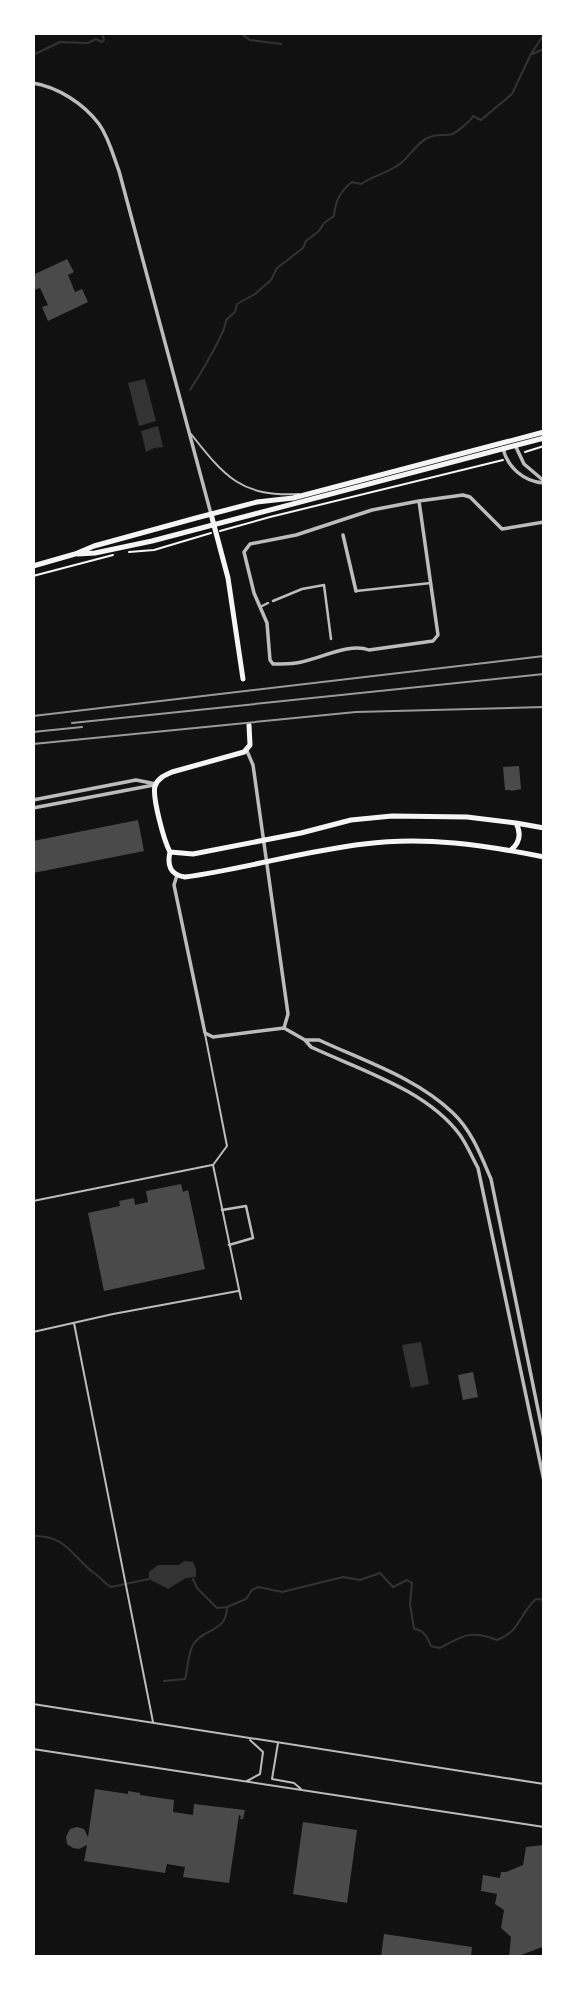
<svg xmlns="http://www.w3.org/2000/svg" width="577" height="1990" font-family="Barlow,sans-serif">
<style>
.water{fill:#333}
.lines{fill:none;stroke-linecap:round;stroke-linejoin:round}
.stream{stroke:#333;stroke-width:2}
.building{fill:#4a4a4a}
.path{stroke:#f5f5f5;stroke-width:2}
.service{stroke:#bcbcbc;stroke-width:2}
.pedestrian{stroke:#bcbcbc;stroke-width:2.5}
.minor{stroke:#bcbcbc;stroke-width:3.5}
.secondary{stroke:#f5f5f5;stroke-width:5}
.primary{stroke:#f5f5f5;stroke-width:5}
.rail{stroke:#9a9a9a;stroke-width:2}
</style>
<rect width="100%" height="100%" fill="#111"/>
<path class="water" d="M 145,379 L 156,421 L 139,426 L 128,383 Z
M 158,426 L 163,447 L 154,448 L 146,452 L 141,431 Z
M 421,1342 L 429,1384 L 411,1388 L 402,1345 Z
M 184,1561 L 193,1562 L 196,1569 L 196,1577 L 186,1578 L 168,1589 L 149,1579 L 149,1572 L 158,1565 L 179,1565 Z"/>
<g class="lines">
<path class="stream" d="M 240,33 L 250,40 L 281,44
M 532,54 L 544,49
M 33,55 L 60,42 L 88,43 L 96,39 L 102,42 L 104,40 L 102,33
M 190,390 C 198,378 227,330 226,320 L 235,312 L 237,304 L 255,294 L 271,280 L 277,268 L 303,248 L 306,241 L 319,231 L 324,223 L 334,216 C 335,202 341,190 352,182 L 361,184 C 374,175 389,173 401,163 C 410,156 419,140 430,137 C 437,134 445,136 452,134 C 457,132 471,121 473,116 L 481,120 L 512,94 L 531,54 L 544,34
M 33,1536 C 63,1535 70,1552 89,1569 C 92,1572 95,1573 98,1576 C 103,1580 105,1584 111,1587 L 149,1579
M 193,1579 L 197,1588 L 217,1608 L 227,1607 L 246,1599 L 252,1590 L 258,1587 L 282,1592 L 343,1577 L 360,1580 L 380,1573 L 393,1587 L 407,1580 L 412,1583 L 410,1604 L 414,1629 C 424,1630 427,1637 431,1646 L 440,1648 C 463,1635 472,1630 497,1640 C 520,1632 519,1614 536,1599 L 544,1600
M 164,1681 L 185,1679 C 188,1668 188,1653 193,1645 C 204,1627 226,1633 227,1608"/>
</g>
<path class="building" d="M 67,259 L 74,272 L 68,275 L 75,292 L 82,289 L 88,302 L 48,321 L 42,307 L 48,305 L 40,288 L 34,290 L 33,275 Z
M 519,766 L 521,789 L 511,791 L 511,790 L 505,790 L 503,767 Z
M 138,820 L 144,851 L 33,873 L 33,841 Z
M 181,1184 L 183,1192 L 188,1190 L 205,1269 L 104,1291 L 88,1213 L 120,1206 L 119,1201 L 134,1198 L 135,1205 L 148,1202 L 146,1191 Z
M 473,1372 L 478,1397 L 463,1400 L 458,1375 Z
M 95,1789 L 128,1794 L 128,1791 L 140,1793 L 140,1795 L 174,1800 L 173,1812 L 193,1815 L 194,1804 L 245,1810 L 243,1819 L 240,1819 L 241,1816 L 239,1815 L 229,1883 L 183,1877 L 185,1867 L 167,1864 L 165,1873 L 84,1861 L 87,1845 L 79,1849 L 73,1848 L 67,1844 L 66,1837 L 70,1829 L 77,1827 L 84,1829 L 88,1837 Z
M 303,1822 L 357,1830 L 347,1903 L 293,1894 Z
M 543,1845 L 544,1937 L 542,1947 L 516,1957 L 509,1957 L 511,1937 L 501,1928 L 504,1910 L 495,1904 L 497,1894 L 481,1891 L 483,1875 L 500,1878 L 501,1872 L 506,1872 L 523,1865 L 526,1847 Z
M 384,1934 L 472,1947 L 471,1957 L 381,1957 Z"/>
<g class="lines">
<path class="path" d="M 525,452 L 544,446
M 220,531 L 270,517 L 503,460
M 129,552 L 154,550 L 211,533
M 33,576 L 113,555"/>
<path class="service" d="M 191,434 C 225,477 241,497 299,494
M 205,1034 L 227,1146 L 213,1165 L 241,1299
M 33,1201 L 212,1165
M 74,1323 L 153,1722
M 33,1332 L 113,1314 L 238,1291
M 33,1704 L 544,1784
M 278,1743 L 272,1779 L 294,1783 L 301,1789
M 33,1749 L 544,1827
M 247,1781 L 260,1774 L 263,1752 L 250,1740"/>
<path class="pedestrian" d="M 356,591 L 431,583
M 273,601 L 302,589 L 324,585 L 331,639
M 260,607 L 268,603
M 222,1210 L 246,1206 L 253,1238 L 229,1245"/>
<path class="minor" d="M 33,83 C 58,87 84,104 99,124 C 109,138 113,155 119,171 L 211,514
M 515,445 L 524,464 L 544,481
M 503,448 C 507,467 524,482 544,483
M 544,490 L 544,496
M 419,501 L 372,510 L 296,535 L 250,544 L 244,552 L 254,593 L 267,623 L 270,660 L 273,664 C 281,664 289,664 296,663 C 318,660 349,642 369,650 L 433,641 L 438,635 L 419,501 L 463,495 L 470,497 L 502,529 L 544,522
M 343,535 L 356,591
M 247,751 L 253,765 L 288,1014 L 284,1028
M 33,800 L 136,780 L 156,784
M 33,808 L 154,785
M 177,875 L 174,885 L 205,1033 L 213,1037 L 284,1028
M 284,1028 L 305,1040 L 311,1047 C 360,1070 427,1090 460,1135 C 467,1145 472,1157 478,1168 L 544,1481
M 305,1040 L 319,1040 C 364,1061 417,1078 453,1113 C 472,1131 481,1156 491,1179 L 544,1439"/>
<path class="secondary" d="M 211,514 L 228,578 L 243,679
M 511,850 C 521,842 521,833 516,823
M 170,852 C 167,865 170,875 185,877 C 245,869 303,851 364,844 C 425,836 484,845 544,857
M 170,852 L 193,854 L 301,833 L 351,820 L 392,816 L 467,817 L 516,823 L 544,828
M 170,852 C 164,841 152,797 155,786 C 158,778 165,775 172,772 L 244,752 L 250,745 L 249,725"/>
<path class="primary" d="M 78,554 L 95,553 L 152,541 L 544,438
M 33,566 L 75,554 L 94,546 L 196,518 L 257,502 L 293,498 L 544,432"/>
<path class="rail" d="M 33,716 L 544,656
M 72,723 L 544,674
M 33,732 L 82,727
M 33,744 L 356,712 L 544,707"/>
</g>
<rect width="577" height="1990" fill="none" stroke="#ffffff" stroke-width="70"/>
</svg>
